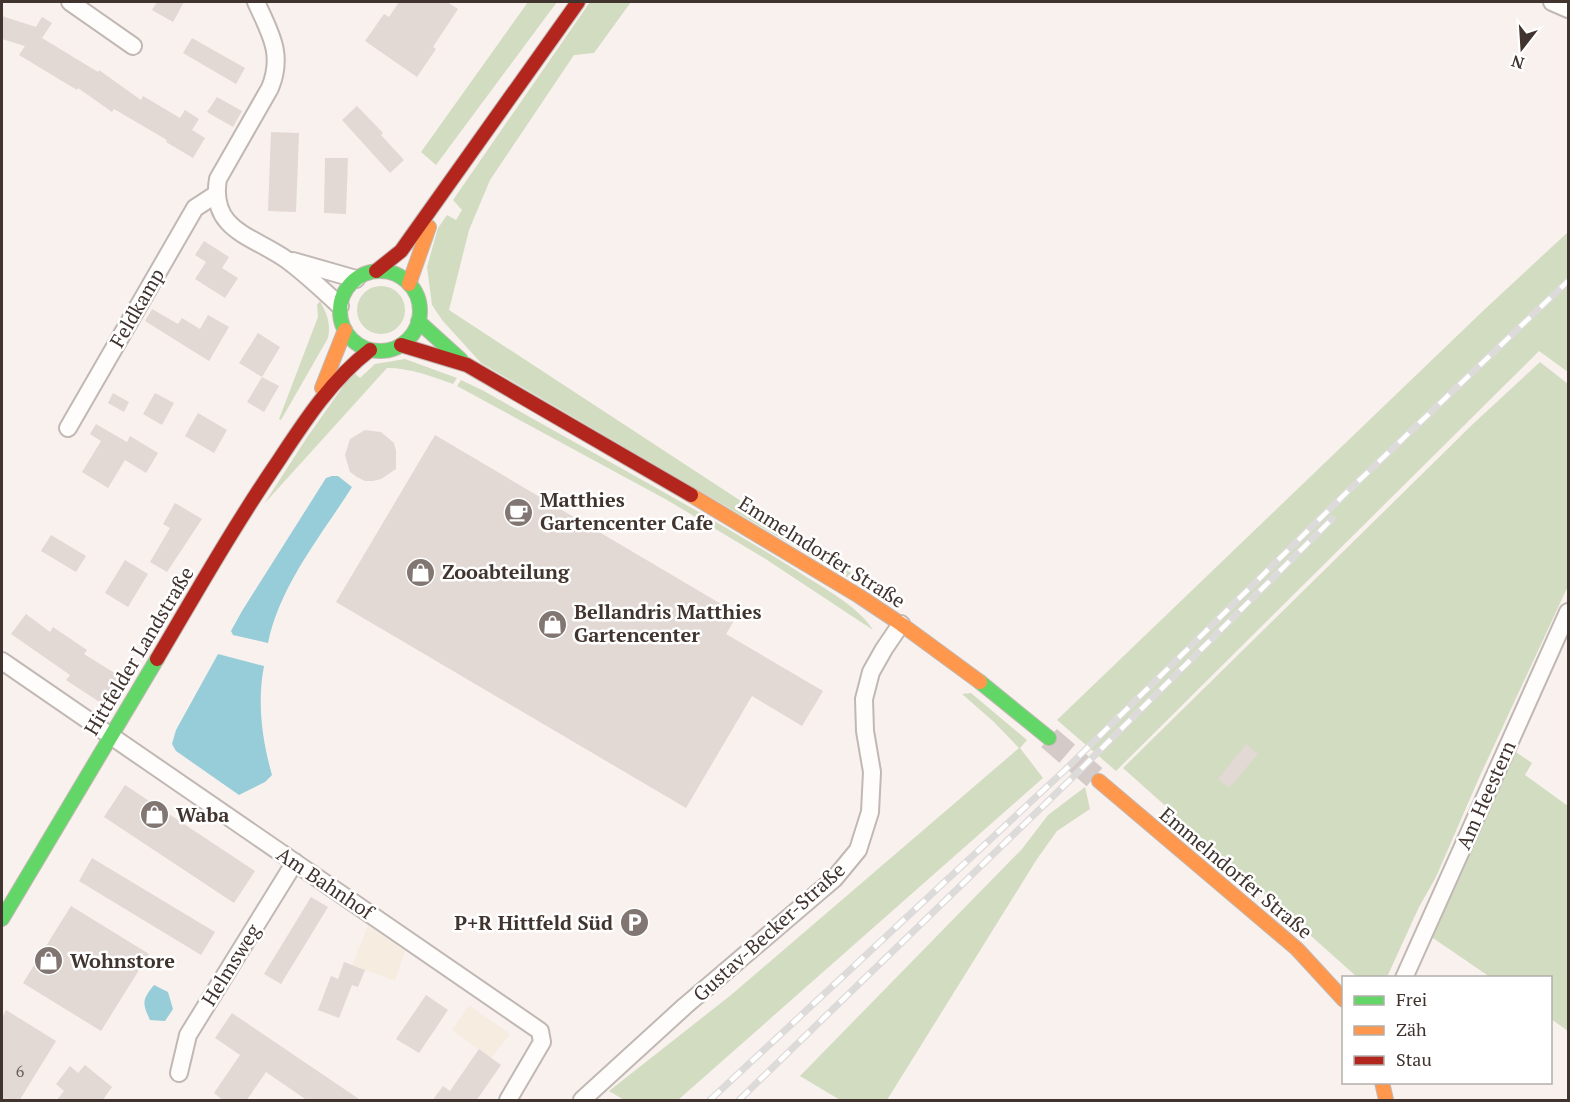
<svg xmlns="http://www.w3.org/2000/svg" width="1570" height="1102" font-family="'PT Serif',serif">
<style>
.industrial{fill:#f7ece0}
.green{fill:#d2dcc1}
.water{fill:#96cdd8}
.building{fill:#e2d8d4}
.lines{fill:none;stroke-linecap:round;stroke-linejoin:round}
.secondary-tunnel{stroke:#d4cbc8;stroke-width:24;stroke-dasharray:24 12;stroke-linecap:butt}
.street-casing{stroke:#c1b8b3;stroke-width:20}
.fast-casing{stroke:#c1b8b3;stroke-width:16}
.slow-casing{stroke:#c1b8b3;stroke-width:16}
.jam-casing{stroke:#c1b8b3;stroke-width:16}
.street{stroke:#fefdfc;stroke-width:16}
.fast{stroke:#63d668;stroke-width:14}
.slow{stroke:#ff974d;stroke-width:14}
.jam{stroke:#b3261e;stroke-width:14}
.rail-casing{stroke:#dddbda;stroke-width:7}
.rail{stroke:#fff;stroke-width:4.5;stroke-dasharray:14;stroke-linecap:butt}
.labels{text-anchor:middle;stroke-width:5;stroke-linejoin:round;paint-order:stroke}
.number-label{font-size:16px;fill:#6b5f59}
.street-label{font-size:20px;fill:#41342e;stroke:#fff}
.poi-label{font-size:20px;font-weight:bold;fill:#41342e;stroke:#fff;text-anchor:start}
</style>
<rect width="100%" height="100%" fill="#f9f1ee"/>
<path class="industrial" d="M 368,926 L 405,951 L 395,981 L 352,965 Z
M 469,1005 L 510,1034 L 491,1058 L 452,1030 Z"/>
<path class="green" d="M 528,2 L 557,2 L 436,165 L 421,152 Z
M 590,2 L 631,2 L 594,53 L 574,55 L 490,180 L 469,230 L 449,310 L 851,573 L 847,577 L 481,363 L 442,320 L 432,305 L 427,267 L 438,228 L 447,215 L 456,220 L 462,210 L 453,200 Z
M 1568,232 L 1568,372 L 1539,351 L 1116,771 L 1057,720 L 1485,309 Z
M357 310a24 24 0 1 1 48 0a24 24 0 1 1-48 0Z
M 320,301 C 327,314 331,323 328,338 L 281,420 L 279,419 L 318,317 L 317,305 Z
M 405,359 L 457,378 L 453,384 C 431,376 410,368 387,368 L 264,504 L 306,439 L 353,372 L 360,378 L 375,364 Z
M 1540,362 L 1568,384 L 1568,586 L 1479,778 L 1436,877 L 1419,907 L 1387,977 L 1357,977 L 1123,768 L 1474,423 Z
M 461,380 L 484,391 C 587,450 693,506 794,569 C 818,585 858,605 873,630 L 764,558 L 667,500 L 457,386 Z
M 971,693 L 1027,740 L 1020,748 L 1043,778 L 678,1100 L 624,1100 L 609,1091 L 731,995 L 1019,748 L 994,722 L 962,694 Z
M 1513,750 L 1532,763 L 1525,775 L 1568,806 L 1568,1031 L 1551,1019 L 1550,978 L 1490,977 L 1430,936 Z
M 1085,787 L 1090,809 L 1057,831 L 1037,859 L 887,1100 L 840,1100 L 800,1076 L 1022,849 L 1048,815 Z"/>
<path class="water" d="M 332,476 L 338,476 L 352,487 C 321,536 280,585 268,643 L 233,635 L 231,631 L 242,611 L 326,478 Z
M 218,654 L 264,666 C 257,702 262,740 272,775 L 265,782 L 239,795 L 176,751 L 172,744 L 176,730 Z
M 154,985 L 168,992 L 173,1009 L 165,1021 L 150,1020 C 142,1003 142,1000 154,985 Z"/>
<path class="building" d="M 157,2 L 184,2 L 173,22 L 152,10 Z
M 399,2 L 447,2 L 458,9 L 433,47 L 436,49 L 417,77 L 365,41 L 384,14 L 389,17 Z
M 2,16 L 36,27 L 42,17 L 52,23 L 42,38 L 98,72 L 99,70 L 141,100 L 143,96 L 180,118 L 185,110 L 199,119 L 192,130 L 205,138 L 193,158 L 166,142 L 167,140 L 114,109 L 112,112 L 78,88 L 77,90 L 19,55 L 25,46 L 2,39 Z
M 192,38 L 245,68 L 236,84 L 183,53 Z
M 217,97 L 242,111 L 233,127 L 207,112 Z
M 357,106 L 383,133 L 381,135 L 404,160 L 390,173 L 342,120 Z
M 271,132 L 299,133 L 296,212 L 268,211 Z
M 325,158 L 348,158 L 346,214 L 324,213 Z
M 204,241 L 229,257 L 222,268 L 238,278 L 225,298 L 195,279 L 206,262 L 195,255 Z
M 152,309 L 178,324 L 182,318 L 200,329 L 208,315 L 229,327 L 209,361 L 145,321 Z
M 258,333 L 280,347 L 262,377 L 239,363 Z
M 262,377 L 279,386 L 264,412 L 247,402 Z
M 113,393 L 129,402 L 124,412 L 108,403 Z
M 155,393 L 174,403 L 162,425 L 143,414 Z
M 198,413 L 227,430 L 214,453 L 185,436 Z
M 96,424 L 127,442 L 130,436 L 158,453 L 146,473 L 125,460 L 108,488 L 82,472 L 101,441 L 90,434 Z
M 365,430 L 381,432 L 394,443 L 396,451 L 396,469 L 381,479 L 373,481 L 365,481 L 357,477 L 350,472 L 345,455 L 350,439 Z
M 435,435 L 738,614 L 726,634 L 823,691 L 802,726 L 752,696 L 686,808 L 336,602 Z
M 175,503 L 202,519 L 167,572 L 150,562 L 170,528 L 163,524 Z
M 51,535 L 86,556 L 76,572 L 41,551 Z
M 125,560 L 148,574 L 128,607 L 105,593 Z
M 26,614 L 50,632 L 53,627 L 87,650 L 84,654 L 121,677 L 104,705 L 66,680 L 70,675 L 11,634 Z
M 1246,744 L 1258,754 L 1229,788 L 1218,779 Z
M 125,785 L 255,871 L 234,903 L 104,817 Z
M 92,858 L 215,932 L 201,955 L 79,881 Z
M 311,897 L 328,907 L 281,984 L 264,974 Z
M 71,906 L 149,954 L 101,1031 L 23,983 Z
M 344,962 L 365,970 L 358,987 L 352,985 L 339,1018 L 318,1010 L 331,976 L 338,979 Z
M 426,995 L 448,1010 L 419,1053 L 396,1039 Z
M 6,1010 L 56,1041 L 19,1101 L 2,1101 L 2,1018 Z
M 232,1013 L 362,1101 L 308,1101 L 266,1072 L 246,1101 L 224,1101 L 214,1093 L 240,1055 L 215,1038 Z
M 479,1049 L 501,1065 L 476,1101 L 432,1101 L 443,1086 L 450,1091 Z
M 85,1065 L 112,1087 L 102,1101 L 56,1101 L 64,1091 L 56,1084 L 70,1066 L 78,1073 Z"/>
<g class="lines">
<path class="secondary-tunnel" d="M 1049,738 L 1099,781"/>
<defs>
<path id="street" d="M 70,2 L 133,46
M 256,2 C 270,33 284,54 270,88 L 218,179 C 209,231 254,236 287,260 C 306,274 323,290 340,306
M 1552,2 L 1568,9
M 293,261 L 356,279
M 68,428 L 195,208 L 215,195
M 2,661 L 540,1031 L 542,1042 L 508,1100
M 1404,978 L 1568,612
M 179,1073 L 188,1035 L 295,862
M 582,1100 L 685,1006 L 834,879 L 858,850 L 870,812 L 872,772 L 865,731 L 864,699 L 871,672 L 884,649 L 901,624"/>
<path id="fast" d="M340 311a40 40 0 1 1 80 0a40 40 0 1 1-80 0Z
M 418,321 L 461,360
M 980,682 L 1049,738
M 2,919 L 157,659"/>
<path id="slow" d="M 409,284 L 429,227
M 322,388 L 345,330
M 691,495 L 859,596 L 901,624 L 980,682
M 1099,781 L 1297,949 L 1344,1000
M 1382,1082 L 1386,1100"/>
<path id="jam" d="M 376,271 L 401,251 L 578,2
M 401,345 L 467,365 L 691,495
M 157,659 C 196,593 234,526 277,463 C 304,422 331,380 370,350"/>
</defs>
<use href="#street" class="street-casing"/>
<use href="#fast" class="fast-casing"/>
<use href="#slow" class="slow-casing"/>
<use href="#jam" class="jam-casing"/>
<use href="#street" class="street"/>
<use href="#fast" class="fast"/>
<use href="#slow" class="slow"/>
<use href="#jam" class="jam"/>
<defs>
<path id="rail" d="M 710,1100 L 1065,770 L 1345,494 L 1568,281
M 739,1100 L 1073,777 L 1332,519"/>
</defs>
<use href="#rail" class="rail-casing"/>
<use href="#rail" class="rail"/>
</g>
<defs>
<symbol id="cafe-disc" viewBox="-11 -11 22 22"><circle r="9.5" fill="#817671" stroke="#fff"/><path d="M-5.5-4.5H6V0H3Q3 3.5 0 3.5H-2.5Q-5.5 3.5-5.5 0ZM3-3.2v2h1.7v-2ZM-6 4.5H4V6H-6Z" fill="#fff"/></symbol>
<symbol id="shop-disc" viewBox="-11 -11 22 22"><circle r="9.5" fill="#817671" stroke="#fff"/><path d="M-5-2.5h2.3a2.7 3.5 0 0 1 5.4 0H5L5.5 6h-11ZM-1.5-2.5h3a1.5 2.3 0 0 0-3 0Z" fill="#fff"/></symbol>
<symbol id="parking-disc" viewBox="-11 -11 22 22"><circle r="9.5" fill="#817671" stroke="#fff"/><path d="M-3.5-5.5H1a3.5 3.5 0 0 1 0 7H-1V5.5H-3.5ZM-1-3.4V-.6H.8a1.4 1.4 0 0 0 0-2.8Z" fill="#fff"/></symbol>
</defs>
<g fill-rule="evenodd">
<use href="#cafe-disc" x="502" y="496" width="33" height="33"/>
<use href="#shop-disc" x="404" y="556" width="33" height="33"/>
<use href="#shop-disc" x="536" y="608" width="33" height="33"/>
<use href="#shop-disc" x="138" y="798" width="33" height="33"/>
<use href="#parking-disc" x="618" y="906" width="33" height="33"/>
<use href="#shop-disc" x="32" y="944" width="33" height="33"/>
</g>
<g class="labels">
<g class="number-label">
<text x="20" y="1077">6</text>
</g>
<g class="street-label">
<text transform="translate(137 308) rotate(-60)" y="7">Feldkamp</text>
<text transform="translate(822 552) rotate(32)" y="7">Emmelndorfer Straße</text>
<text transform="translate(139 651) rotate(-59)" y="7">Hittfelder Landstraße</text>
<text transform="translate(1486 795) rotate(-66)" y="7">Am Heestern</text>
<text transform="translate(1236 873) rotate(40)" y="7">Emmelndorfer Straße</text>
<text transform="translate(325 883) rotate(34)" y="7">Am Bahnhof</text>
<text transform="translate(769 932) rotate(-42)" y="7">Gustav-Becker-Straße</text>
<text transform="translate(231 965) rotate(-58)" y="7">Helmsweg</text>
</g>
<g class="poi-label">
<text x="540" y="507">Matthies<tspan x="540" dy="23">Gartencenter Cafe</tspan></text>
<text x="442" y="579">Zooabteilung</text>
<text x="574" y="619">Bellandris Matthies<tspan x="574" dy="23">Gartencenter</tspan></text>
<text x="176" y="822">Waba</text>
<text x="613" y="930" text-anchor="end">P+R Hittfeld Süd</text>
<text x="70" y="968">Wohnstore</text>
</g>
</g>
<rect width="1570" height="1102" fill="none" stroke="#41342e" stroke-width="6"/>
<rect x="1342" y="976" width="210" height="108" fill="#ffffff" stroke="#b3aeab" stroke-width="1.5"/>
<rect x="1354" y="996" width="30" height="9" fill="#63d668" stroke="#b3aeab" stroke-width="1.5"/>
<text x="1396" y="1006" font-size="18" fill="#41342e">Frei</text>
<rect x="1354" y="1026" width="30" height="9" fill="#ff974d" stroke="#b3aeab" stroke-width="1.5"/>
<text x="1396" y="1036" font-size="18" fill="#41342e">Zäh</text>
<rect x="1354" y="1056" width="30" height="9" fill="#b3261e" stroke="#b3aeab" stroke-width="1.5"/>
<text x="1396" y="1066" font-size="18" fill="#41342e">Stau</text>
<g transform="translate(1522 48) rotate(197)" stroke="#ffffff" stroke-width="4.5" paint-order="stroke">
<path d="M0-4.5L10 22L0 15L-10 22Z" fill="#41342e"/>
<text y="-9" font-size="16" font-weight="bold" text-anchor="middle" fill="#41342e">N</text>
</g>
</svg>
